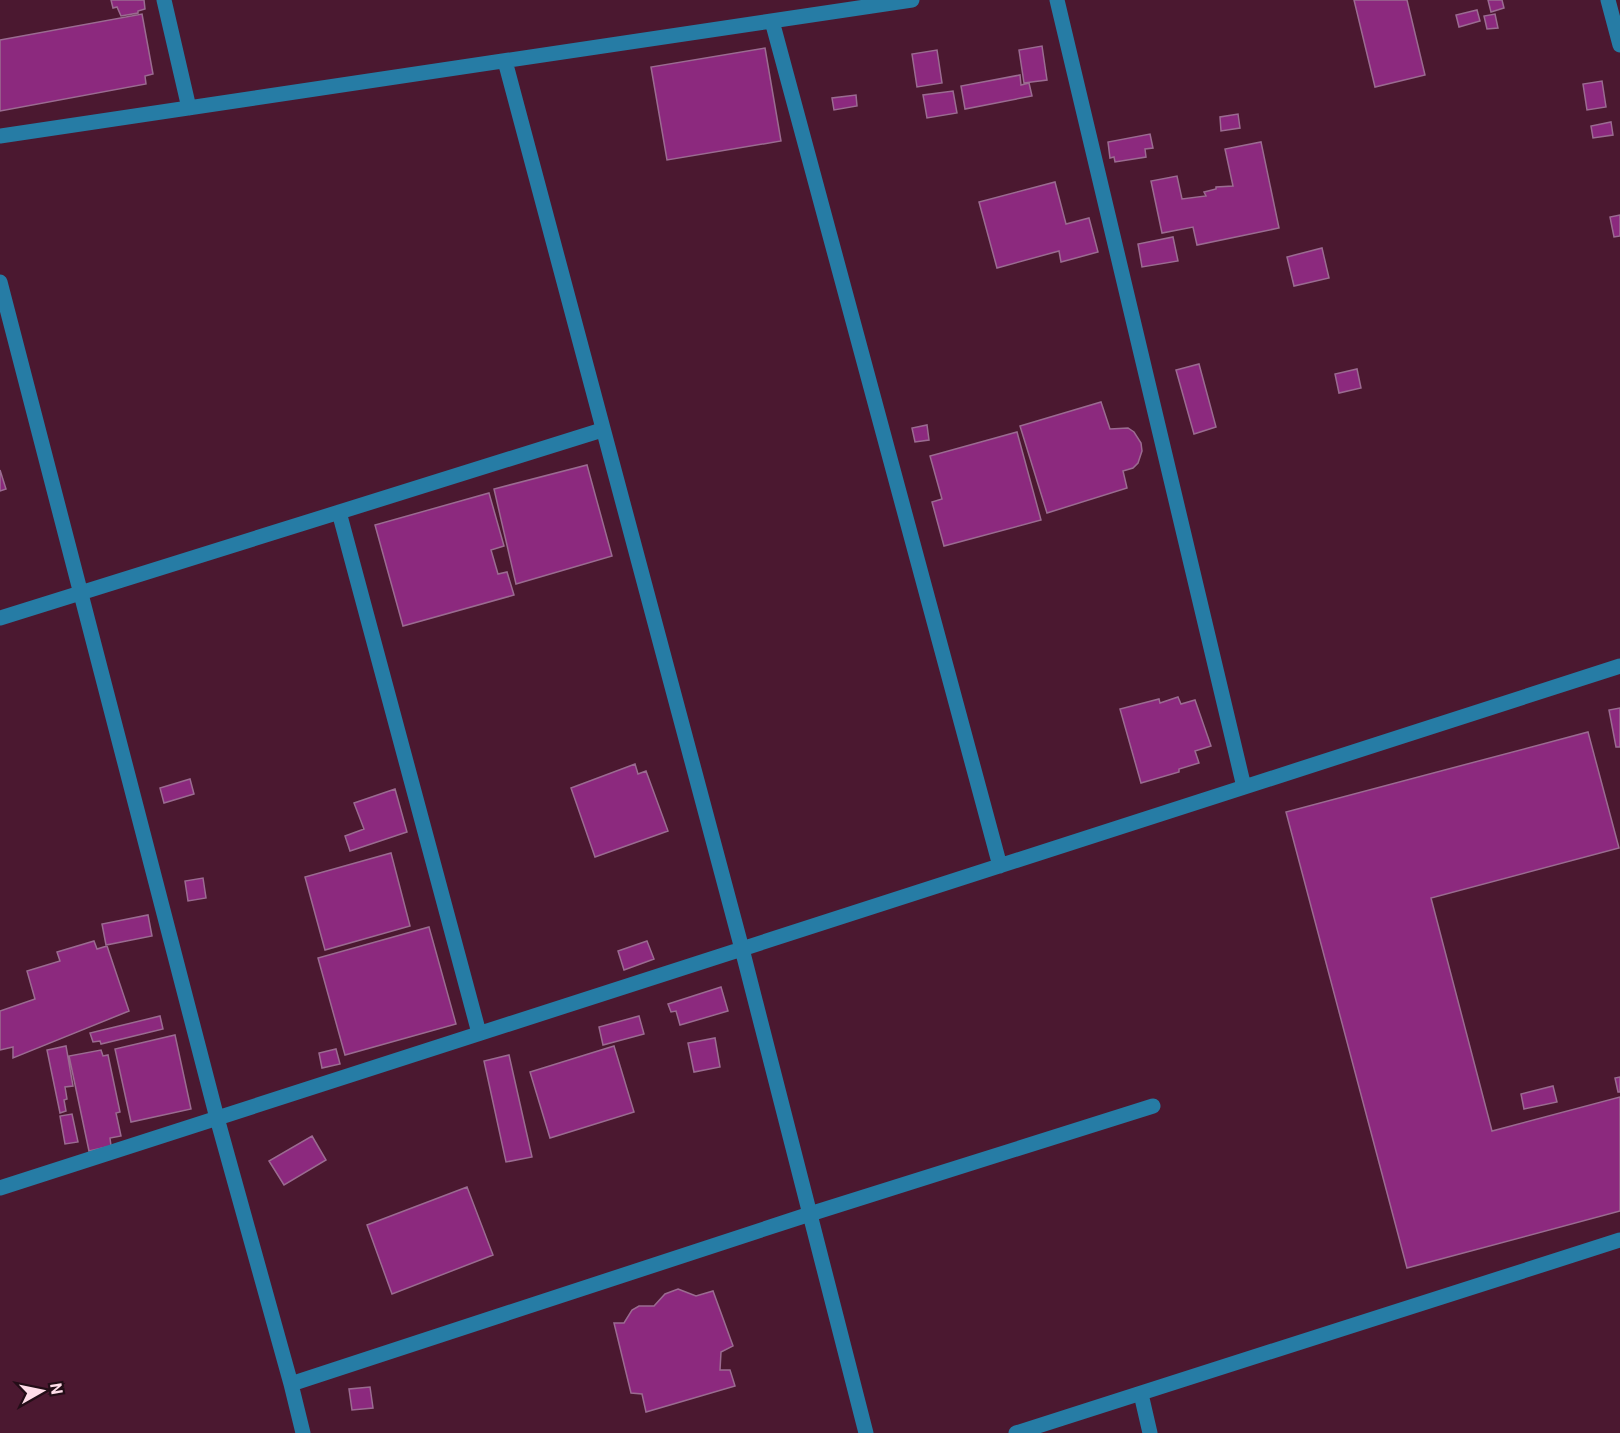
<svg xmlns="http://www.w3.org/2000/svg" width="1620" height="1433" font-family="Roboto,sans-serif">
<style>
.building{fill:#8c297e;stroke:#9b6b91;stroke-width:1.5}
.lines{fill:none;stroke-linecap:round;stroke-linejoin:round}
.minor{stroke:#267ca5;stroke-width:15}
</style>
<rect width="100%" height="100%" fill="#4b1830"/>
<path class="building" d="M 111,0 L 144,0 L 145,9 L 138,11 L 138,13 L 121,16 L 117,7 L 113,8 Z
M 1354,0 L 1407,0 L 1425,75 L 1375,87 Z
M 1488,0 L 1502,0 L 1504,8 L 1491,12 Z
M 1477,10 L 1480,21 L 1459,27 L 1456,15 Z
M 142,14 L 153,74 L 145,76 L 146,84 L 0,111 L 0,40 Z
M 1495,14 L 1498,28 L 1487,29 L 1484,16 Z
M 1042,46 L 1047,80 L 1024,83 L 1019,50 Z
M 765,48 L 781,141 L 667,160 L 651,67 Z
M 937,50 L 942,83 L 917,87 L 912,54 Z
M 1020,75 L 1021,85 L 1029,83 L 1032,96 L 965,109 L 961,86 Z
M 1602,81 L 1606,107 L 1587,110 L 1583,84 Z
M 953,91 L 957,113 L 927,118 L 923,95 Z
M 856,95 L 857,106 L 834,110 L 832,98 Z
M 1238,114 L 1240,128 L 1221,131 L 1220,117 Z
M 1611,122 L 1613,135 L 1593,138 L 1591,126 Z
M 1150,134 L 1153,148 L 1145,149 L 1146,157 L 1115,162 L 1114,157 L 1110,158 L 1108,142 Z
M 1261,142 L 1279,228 L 1197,245 L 1193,227 L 1162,233 L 1151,181 L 1177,176 L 1182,199 L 1206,196 L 1204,192 L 1216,189 L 1216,187 L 1233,186 L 1225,149 Z
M 1055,182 L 1066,224 L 1089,218 L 1098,252 L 1061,262 L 1059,251 L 997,268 L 979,202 Z
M 1620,215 L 1620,236 L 1614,237 L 1610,217 Z
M 1173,237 L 1178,261 L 1142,267 L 1138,244 Z
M 1322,248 L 1329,278 L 1294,286 L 1287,257 Z
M 1199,364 L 1216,427 L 1194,434 L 1176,370 Z
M 1357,369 L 1361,388 L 1339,393 L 1335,374 Z
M 1101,402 L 1110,429 L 1128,428 L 1134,432 L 1141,443 L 1142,451 L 1138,463 L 1133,468 L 1123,471 L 1127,488 L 1047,513 L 1020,426 Z
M 927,425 L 929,440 L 915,442 L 912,428 Z
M 1017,432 L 1041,520 L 944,546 L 932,502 L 942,499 L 930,456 Z
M 587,465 L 612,556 L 516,584 L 494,489 Z
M 0,470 L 6,489 L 0,491 Z
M 489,493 L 504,546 L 491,550 L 498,574 L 507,572 L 514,595 L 403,626 L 375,525 Z
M 1178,697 L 1181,704 L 1195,700 L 1211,746 L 1195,751 L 1199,763 L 1179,769 L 1179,772 L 1141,783 L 1120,709 L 1159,699 L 1160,703 Z
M 1620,708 L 1620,747 L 1616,747 L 1609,710 Z
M 1588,732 L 1619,848 L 1431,898 L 1492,1131 L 1620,1097 L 1620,1211 L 1407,1268 L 1286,812 Z
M 635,764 L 638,774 L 646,771 L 668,831 L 595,857 L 571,788 Z
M 190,779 L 194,794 L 164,803 L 160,788 Z
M 395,789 L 407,832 L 350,851 L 345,836 L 364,829 L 354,803 Z
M 391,853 L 410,926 L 325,950 L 305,877 Z
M 203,878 L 206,898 L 188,901 L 185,881 Z
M 148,915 L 152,936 L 106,945 L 102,924 Z
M 429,927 L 456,1024 L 345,1055 L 318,958 Z
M 94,941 L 97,949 L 107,946 L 129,1011 L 13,1058 L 13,1047 L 0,1050 L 0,1011 L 35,999 L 27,971 L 60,961 L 57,952 Z
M 647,941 L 654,959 L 624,970 L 618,951 Z
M 721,987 L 728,1011 L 680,1025 L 676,1011 L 671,1012 L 668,1004 Z
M 160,1016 L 163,1029 L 101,1044 L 100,1041 L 93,1042 L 90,1033 Z
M 639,1016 L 644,1034 L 603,1045 L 599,1027 Z
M 175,1035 L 191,1109 L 131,1122 L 115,1049 Z
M 715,1038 L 720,1067 L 694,1072 L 688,1043 Z
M 66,1046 L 73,1086 L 65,1087 L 67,1099 L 64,1100 L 66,1111 L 60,1113 L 47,1050 Z
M 614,1046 L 634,1112 L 550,1138 L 530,1072 Z
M 336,1049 L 340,1064 L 322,1068 L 319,1053 Z
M 101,1050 L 103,1056 L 108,1055 L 120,1112 L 116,1113 L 121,1136 L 110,1138 L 111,1146 L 89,1151 L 69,1056 Z
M 509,1055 L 532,1157 L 506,1162 L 484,1061 Z
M 1620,1077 L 1620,1092 L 1618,1092 L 1615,1078 Z
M 1553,1086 L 1557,1102 L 1524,1109 L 1521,1094 Z
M 72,1114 L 78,1142 L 65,1144 L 60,1116 Z
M 312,1136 L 326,1160 L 284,1185 L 269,1161 Z
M 467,1187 L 493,1255 L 392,1294 L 367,1225 Z
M 678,1289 L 696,1296 L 713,1291 L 733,1346 L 721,1352 L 720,1370 L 730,1370 L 735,1386 L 646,1412 L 642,1394 L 631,1393 L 614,1323 L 624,1323 L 632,1310 L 639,1306 L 654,1306 L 665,1294 Z
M 370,1387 L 373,1408 L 352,1410 L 349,1389 Z"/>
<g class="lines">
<path class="minor" d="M 164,0 L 189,108
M 1057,0 L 1244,787
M 1608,0 L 1620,45
M 772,21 L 1000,866
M 505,61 L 742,949 L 866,1433
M 0,136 L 912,0
M 0,282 L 217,1118 L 291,1384 L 303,1433
M 339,512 L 479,1033
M 0,618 L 602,430
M 0,1188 L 1620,666
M 291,1384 L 810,1214 L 1153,1106
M 1141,1394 L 1150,1433
M 1016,1433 L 1620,1240"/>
</g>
<g transform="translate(42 1391) rotate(81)" stroke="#230d17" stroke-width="4.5" paint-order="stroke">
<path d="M0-4.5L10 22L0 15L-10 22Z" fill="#ffdde9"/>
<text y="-9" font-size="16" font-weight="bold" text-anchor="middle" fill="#ffdde9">N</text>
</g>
</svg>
